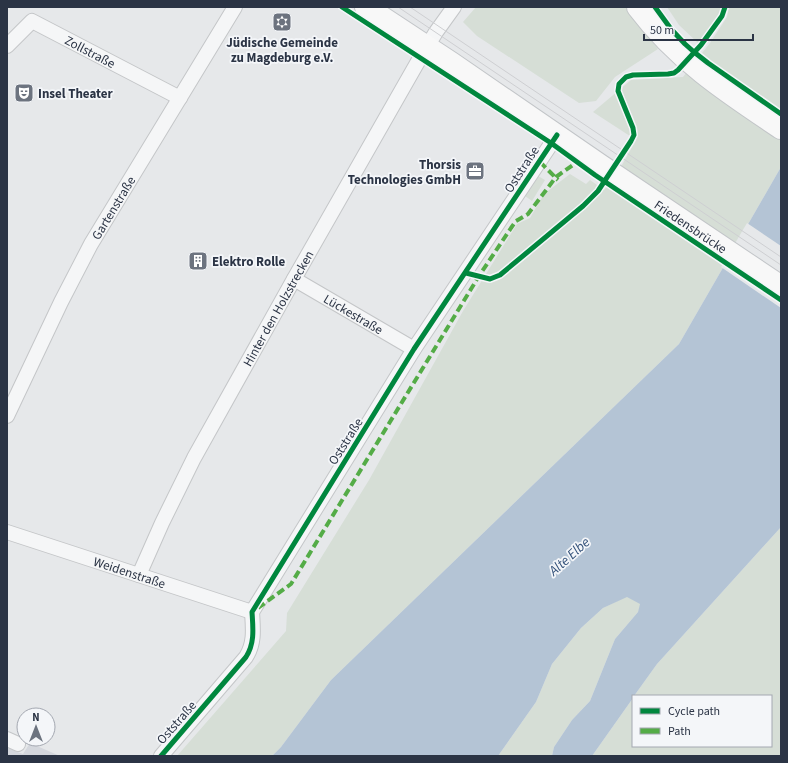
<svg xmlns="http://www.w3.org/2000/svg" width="788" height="763" font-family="'Source Sans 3',sans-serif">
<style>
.built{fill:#d4d7dd}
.green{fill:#d6ded6}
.water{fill:#b4c4d5}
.pier{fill:#e6e8ea}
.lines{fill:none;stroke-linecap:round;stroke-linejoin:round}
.street-casing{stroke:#c4c6c8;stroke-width:16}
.primary-casing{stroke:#c2c5c8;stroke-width:24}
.street{stroke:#f5f6f7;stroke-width:14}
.primary{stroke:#f8f8f8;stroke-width:22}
.tram{stroke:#cecfd2;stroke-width:1}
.quiet{stroke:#54ac47;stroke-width:4;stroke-dasharray:8 4;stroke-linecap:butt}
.cycleway-casing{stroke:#f4f6f9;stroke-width:8}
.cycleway{stroke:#00873e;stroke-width:5}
.labels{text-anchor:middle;stroke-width:3.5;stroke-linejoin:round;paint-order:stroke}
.poi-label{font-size:13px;font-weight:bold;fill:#2b3445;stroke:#f4f6f9;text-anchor:start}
.street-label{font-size:13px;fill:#2b3445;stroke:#f4f6f9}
.water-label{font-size:14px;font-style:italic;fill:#34527a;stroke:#f4f6f9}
</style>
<rect width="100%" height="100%" fill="#e6e8ea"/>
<path class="built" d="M 30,743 L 60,756 L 7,756 L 7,748 L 23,754 Z"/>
<path class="green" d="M 476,7 L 627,7 L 635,20 L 658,49 L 615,77 L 596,101 L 579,103 L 477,36 L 463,22 Z
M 667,7 L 721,7 L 720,13 L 698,43 L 679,25 Z
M 729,7 L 781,7 L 781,167 L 679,344 L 331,680 L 281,747 L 272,756 L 177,756 L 286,631 L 287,613 L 369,480 L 463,311 L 517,224 L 530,218 L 544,194 L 570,174 L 586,184 L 590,180 L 604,190 L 613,181 L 636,140 L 593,112 L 631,80 L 683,77 L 710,43 L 727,17 Z
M 538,176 L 545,180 L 532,201 L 525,196 Z
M 781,527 L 781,756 L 592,756 L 633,698 L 633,746 L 771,746 L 771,696 L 634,696 L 657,664 Z
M 627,596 L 641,604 L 638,612 L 615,639 L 590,701 L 572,720 L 554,747 L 552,756 L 498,756 L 536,702 L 552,664 L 581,628 L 603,608 Z"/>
<path class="water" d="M 781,167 L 781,527 L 657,664 L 634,696 L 633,696 L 633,698 L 592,756 L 552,756 L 554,747 L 572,720 L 590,701 L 615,639 L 638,612 L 640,604 L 627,597 L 603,608 L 581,628 L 552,664 L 536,702 L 498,756 L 272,756 L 281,747 L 331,680 L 679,344 Z"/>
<path class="pier" d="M 747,223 L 781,246 L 781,308 L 721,267 Z"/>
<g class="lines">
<defs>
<g id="street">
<path id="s1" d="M 7,46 L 32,21 L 180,98"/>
<path id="s2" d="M 294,279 L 414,349"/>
<path id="s3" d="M 7,416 L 61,302 L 91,244 L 235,7"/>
<path id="s4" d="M 7,532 L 252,612"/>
<path id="s5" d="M 139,575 L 162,523 L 194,458 L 294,279 L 420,58 L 436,32 L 454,7"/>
<path d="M 7,739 L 18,744"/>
<path d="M 161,756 L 246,657 C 255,643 253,628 252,612 L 414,349 L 557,135"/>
</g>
<g id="primary">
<path id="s6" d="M 366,7 L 451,63 L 601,166 L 781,287"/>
<path d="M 638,7 C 678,60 727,92 781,128"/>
</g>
</defs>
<use href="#street" class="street-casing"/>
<use href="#primary" class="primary-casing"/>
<use href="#street" class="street"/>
<use href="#primary" class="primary"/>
<path class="tram" d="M 398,7 L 781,265
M 410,7 L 781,257"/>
<path class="quiet" d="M 540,162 L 558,180
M 258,608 L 291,584 L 479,276 L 511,228 L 516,221 L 528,214 L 556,177 L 577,162"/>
<defs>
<path id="cycleway" d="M 342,7 L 551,143 L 595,175 L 781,300
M 655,7 L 671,29 L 685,44 L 694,52 L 708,63 L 781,114
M 466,273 L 490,279 L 500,275 L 583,206 L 598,191 L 631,141 L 634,135 L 633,128 L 618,91 L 619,84 L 626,77 L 633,75 L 668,74 L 674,73 L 678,70 L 701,45 L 722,16 L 725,7
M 161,756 L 246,657 C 255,643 253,628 252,612 L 414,349 L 557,135"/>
</defs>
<use href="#cycleway" class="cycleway-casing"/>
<use href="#cycleway" class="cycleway"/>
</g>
<defs>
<symbol id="synagogue-square" viewBox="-11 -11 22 22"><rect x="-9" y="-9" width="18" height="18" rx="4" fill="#6c737f" stroke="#f4f6f9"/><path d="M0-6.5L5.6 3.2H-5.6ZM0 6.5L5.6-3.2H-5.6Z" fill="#fff"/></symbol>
<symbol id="theatre-square" viewBox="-11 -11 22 22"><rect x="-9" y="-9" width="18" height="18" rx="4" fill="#6c737f" stroke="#f4f6f9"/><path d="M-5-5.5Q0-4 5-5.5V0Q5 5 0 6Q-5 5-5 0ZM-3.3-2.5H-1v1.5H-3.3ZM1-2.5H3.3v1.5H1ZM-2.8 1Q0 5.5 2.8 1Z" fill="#fff"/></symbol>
<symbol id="office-square" viewBox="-11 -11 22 22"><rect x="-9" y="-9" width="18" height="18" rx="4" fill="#6c737f" stroke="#f4f6f9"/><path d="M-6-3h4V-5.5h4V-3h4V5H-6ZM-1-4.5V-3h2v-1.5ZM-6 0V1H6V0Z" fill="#fff"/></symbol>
<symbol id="building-square" viewBox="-11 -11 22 22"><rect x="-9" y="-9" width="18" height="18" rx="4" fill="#6c737f" stroke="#f4f6f9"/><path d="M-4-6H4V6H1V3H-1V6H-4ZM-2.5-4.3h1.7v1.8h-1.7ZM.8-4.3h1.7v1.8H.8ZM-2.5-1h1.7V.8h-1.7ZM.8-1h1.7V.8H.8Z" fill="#fff"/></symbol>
</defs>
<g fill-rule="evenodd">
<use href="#synagogue-square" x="271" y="11" width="22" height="22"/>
<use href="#theatre-square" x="13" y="82" width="22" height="22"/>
<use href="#office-square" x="464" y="160" width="22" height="22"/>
<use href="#building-square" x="187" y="250" width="22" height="22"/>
</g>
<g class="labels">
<g class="poi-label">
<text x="282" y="47" text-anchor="middle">Jüdische Gemeinde<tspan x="282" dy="15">zu Magdeburg e.V.</tspan></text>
<text x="38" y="98">Insel Theater</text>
<text x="461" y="169" text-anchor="end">Thorsis<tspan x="461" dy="15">Technologies GmbH</tspan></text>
<text x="212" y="266">Elektro Rolle</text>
</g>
<g class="street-label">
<text dy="5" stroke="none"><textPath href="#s1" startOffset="101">Zollstraße</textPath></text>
<text transform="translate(521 169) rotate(-57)" y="5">Oststraße</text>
<text dy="5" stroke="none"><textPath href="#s3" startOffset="234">Gartenstraße</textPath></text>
<text dy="5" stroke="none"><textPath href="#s6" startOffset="392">Friedensbrücke</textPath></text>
<text dy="5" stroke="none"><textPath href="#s5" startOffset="301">Hinter den Holzstrecken</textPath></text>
<text dy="5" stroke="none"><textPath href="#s2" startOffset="69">Lückestraße</textPath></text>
<text transform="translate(345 441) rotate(-58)" y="5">Oststraße</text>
<text dy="5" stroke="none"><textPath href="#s4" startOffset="129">Weidenstraße</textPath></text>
<text transform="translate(176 722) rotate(-49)" y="5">Oststraße</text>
</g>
<g class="water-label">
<text transform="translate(569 556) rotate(-42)" y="5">Alte Elbe</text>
</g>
</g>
<rect width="788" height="763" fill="none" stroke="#2b3445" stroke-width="16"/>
<rect x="632" y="695" width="140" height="52" fill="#f4f6f9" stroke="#a4a8b1"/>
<rect x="640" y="708" width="20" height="6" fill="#00873e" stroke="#a4a8b1"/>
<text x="668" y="715" font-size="12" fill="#2b3445">Cycle path</text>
<rect x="640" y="728" width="20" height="6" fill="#54ac47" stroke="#a4a8b1"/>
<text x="668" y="735" font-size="12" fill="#2b3445">Path</text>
<g transform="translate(36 727)"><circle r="19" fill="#f4f6f9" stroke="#a4a8b1"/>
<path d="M0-3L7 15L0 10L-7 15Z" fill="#6c737f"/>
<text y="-6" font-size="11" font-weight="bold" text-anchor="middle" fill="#2b3445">N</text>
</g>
<path d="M644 34v6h109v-6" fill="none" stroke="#2b3445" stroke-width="2"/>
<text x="650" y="34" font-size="12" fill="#2b3445" stroke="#f4f6f9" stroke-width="3" paint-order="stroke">50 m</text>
</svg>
